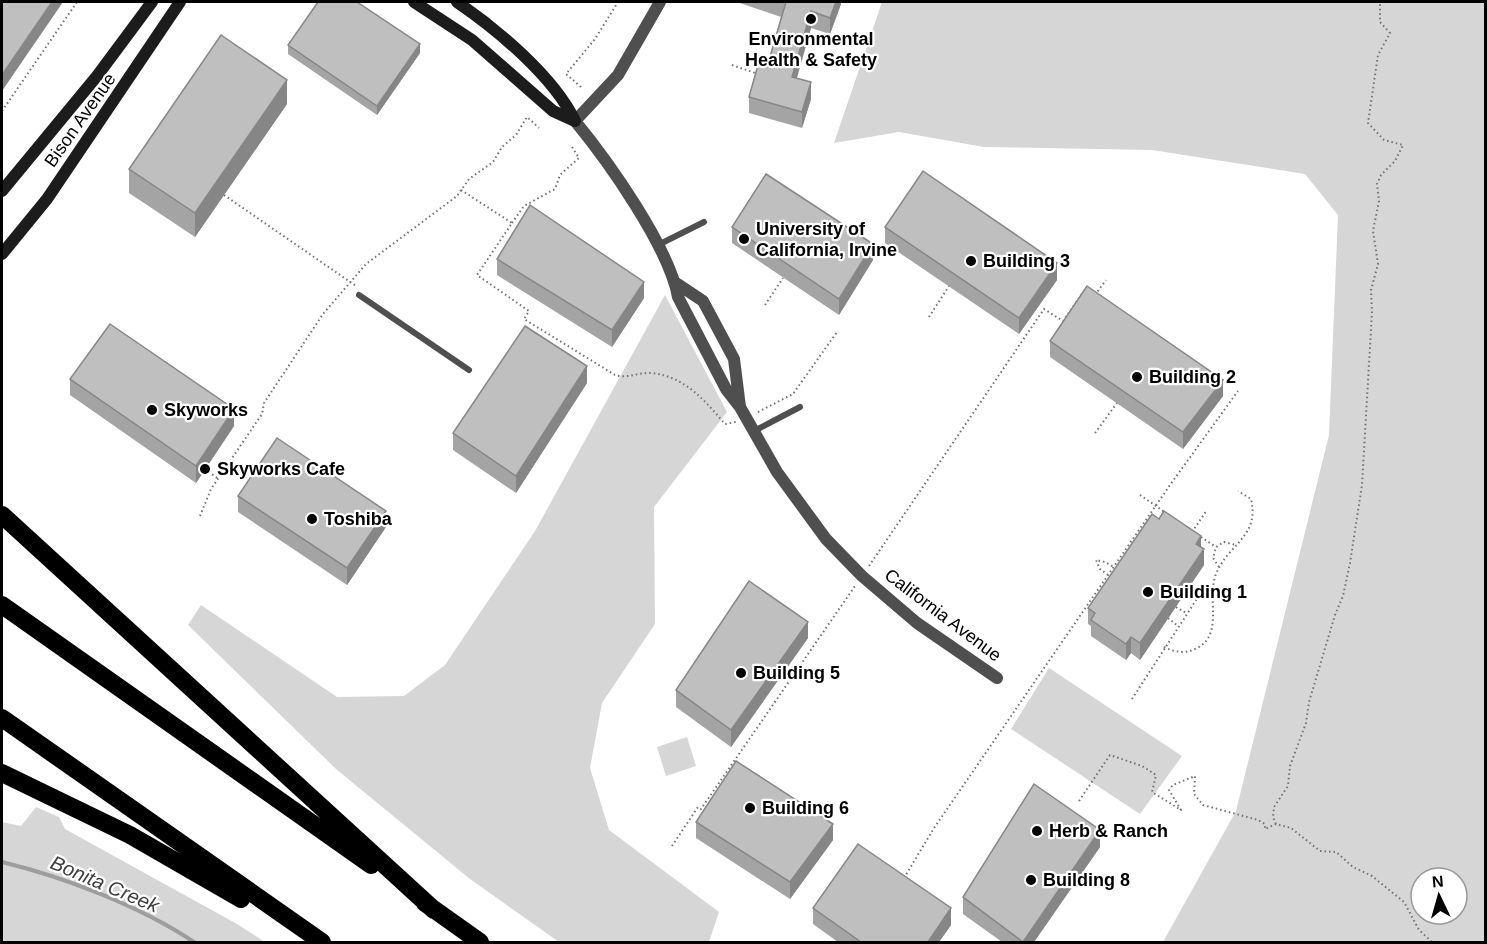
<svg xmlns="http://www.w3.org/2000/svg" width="1487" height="944" font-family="Helvetica,sans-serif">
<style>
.green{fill:#d6d6d6;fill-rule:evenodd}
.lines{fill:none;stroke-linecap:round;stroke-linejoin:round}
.stream{stroke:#9d9d9d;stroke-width:4}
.path{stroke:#717171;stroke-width:2;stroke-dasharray:1.5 3;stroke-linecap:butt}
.lane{stroke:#4f4f4f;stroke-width:6}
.street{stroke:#4f4f4f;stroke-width:12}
.secondary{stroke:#1c1c1c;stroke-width:12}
.highway{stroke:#000;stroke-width:18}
.wall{fill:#a4a4a4}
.shaded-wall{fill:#868686}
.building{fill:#bfbfbf;stroke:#868686;stroke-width:1.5}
.poi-dot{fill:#000;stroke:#fff;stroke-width:2}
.labels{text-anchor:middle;stroke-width:4.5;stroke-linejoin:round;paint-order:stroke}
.poi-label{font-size:18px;font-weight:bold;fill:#000;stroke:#fff;text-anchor:start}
.street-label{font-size:18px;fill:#000;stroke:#fff}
.water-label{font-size:20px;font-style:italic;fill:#3e3e3e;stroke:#fff}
</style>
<rect width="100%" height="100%" fill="#fff"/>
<path class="green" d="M 882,2 L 1485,2 L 1485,942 L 1163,942 L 1236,811 L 1329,435 L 1338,215 L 1305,174 L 1152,150 L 984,147 L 899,132 L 834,143 ZM 1421,878 L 1457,878 L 1457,914 L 1421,914 Z
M 665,295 L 727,412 L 654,507 L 655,624 L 602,703 L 590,768 L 609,830 L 719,912 L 709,942 L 559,942 L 470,879 L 336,769 L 188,625 L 201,605 L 337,697 L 404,696 L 445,665 L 535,531 Z
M 1049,668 L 1182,756 L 1140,814 L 1011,729 Z
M 687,737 L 696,766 L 666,776 L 657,747 Z
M 36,807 L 59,817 L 65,829 L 237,924 L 265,942 L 2,942 L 2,822 L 21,826 Z"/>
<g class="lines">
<path class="stream" d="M 2,862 C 64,877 140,906 194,942"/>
<path class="path" d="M 732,65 L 758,74
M 581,87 L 566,74 L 595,39 L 618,2
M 2,111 L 77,2
M 461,190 L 512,223 L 477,275 L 529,311 L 524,319 L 615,375 C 627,379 639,372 652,373 C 686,377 705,401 725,424 L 736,422
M 224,195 L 356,286
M 512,223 L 524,206 L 555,189 L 560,175 L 579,158 L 572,147
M 1095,295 L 1106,280
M 765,305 L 783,278
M 929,317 L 949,286
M 758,412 L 793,394 L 837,332
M 1095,433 L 1117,403
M 205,469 L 217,478
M 1140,495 L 1166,513
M 200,516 L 211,489 L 262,414 L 264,403 L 323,314 L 366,264 L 457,196 L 469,179 L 493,162 L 502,147 L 516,135 L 527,117 L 539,128
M 1192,532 L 1207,510
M 1201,537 L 1216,547
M 869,566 L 1044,309 L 1063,321 L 1086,288
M 1219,567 L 1213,558 L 1216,547 L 1224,542 L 1236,545
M 1108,575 L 1100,569 L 1096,560 L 1105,562 L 1114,567
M 1176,607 L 1186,613
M 1168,618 L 1178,626
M 1164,647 C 1174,652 1185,654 1195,649 C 1225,636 1206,599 1216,574 C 1228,544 1260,537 1251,499 L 1238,491
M 1132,699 L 1200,594 L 1205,589 L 1212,587
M 1079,801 L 1110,755 L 1142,766 L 1156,775 L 1152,792 L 1181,810 L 1169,790 L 1173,785 L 1195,776 L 1194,794 L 1203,805 L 1258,820 L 1265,824 L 1265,829 L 1276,824 L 1291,828 L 1320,851 L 1336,852 L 1353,867 L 1372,876 L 1404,902 L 1419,930 L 1432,942
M 1276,824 L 1273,817 L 1274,807 L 1288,786 L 1290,766 L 1306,723 L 1309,702 L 1335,615 L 1343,596 L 1350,563 L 1362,485 L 1372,312 L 1371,290 L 1378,264 L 1373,231 L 1379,201 L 1377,184 L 1381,175 L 1395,161 L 1403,145 L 1384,140 L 1368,123 L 1378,55 L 1390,33 L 1380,22 L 1380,2
M 672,846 L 698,807 L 701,809 L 855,586
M 904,878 L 934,828 L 1170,485 L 1238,391"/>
<path class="lane" d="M 658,245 L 704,222
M 359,295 L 469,370
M 754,431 L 800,407"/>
<path class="street" d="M 660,2 L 618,75 L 575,121 C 608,161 669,247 678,297 L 726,389 L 740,407 L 777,472 L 826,539 L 862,576 L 917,623 L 997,678
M 676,283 L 703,301 L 734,359 L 740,407"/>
<path class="secondary" d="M 414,2 L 472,40 L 553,111 L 575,121
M 457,2 C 498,30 554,77 575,121
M 2,191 L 97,76 L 152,2
M 2,254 L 47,199 L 180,2"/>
<path class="highway" d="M 2,515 L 434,910
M 2,605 L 371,865
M 2,718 L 322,942
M 2,773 L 130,835 L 241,899
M 425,903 L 480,942"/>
</g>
<path class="wall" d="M 737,2 L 841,2 L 841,4 L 830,34 L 811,28 L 797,78 L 811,99 L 802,128 L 749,113 L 749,97 L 767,67 L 781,17 Z
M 288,45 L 420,53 L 377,115 L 288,54 Z
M 287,104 L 195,237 L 129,193 L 129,169 Z
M 732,227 L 873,260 L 839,315 L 732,243 Z
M 885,227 L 1057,280 L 1019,334 L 885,243 Z
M 497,259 L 644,298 L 612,347 L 497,275 Z
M 1050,341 L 1223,396 L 1183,449 L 1050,357 Z
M 70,379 L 234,426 L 196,483 L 70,395 Z
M 587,383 L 516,493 L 453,450 L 453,433 Z
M 238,496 L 386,527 L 347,585 L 238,512 Z
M 1201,547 L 1204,565 L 1140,660 L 1131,653 L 1126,660 L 1091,636 L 1091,626 L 1088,624 L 1088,608 Z
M 808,638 L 731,747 L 676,707 L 676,690 Z
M 696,822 L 833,840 L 790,899 L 696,838 Z
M 1100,847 L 1034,942 L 1002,942 L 963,914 L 963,897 Z
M 813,908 L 951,925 L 939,942 L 838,942 L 813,924 Z"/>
<path class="shaded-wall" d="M 52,2 L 63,2 L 2,91 L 2,75 Z
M 836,2 L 841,2 L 841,4 L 830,34 L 830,18 Z
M 811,11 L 811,28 L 792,94 L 792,77 Z
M 420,44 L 420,53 L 377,115 L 377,106 Z
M 287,80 L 287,104 L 195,237 L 195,213 Z
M 811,82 L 811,99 L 802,128 L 802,112 Z
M 873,244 L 873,260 L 839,315 L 839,299 Z
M 1057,263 L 1057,280 L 1019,334 L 1019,318 Z
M 644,282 L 644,298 L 612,347 L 612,330 Z
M 587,366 L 587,383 L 516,493 L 516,476 Z
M 1223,380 L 1223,396 L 1183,449 L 1183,432 Z
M 234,409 L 234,426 L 196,483 L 196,466 Z
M 386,511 L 386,527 L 347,585 L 347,568 Z
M 1201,536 L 1201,553 L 1196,544 Z
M 1204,549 L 1204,565 L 1140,660 L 1140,643 Z
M 808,622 L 808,638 L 731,747 L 731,730 Z
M 1131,637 L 1131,653 L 1126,660 L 1126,644 Z
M 833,824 L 833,840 L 790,899 L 790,882 Z
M 1100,830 L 1100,847 L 1034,942 L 1023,942 Z
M 951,908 L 951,925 L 939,942 L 928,942 Z"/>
<path class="building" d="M 2,2 L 52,2 L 2,75 Z
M 318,2 L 357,2 L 420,44 L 377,106 L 288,45 Z
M 783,2 L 836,2 L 830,18 L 811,11 L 792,77 L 811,82 L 802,112 L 749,97 L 758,65 L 767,67 L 786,2 Z
M 221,35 L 287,80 L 195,213 L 129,169 Z
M 923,171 L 1057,263 L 1019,318 L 885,227 Z
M 766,174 L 873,244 L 839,299 L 732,227 Z
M 530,205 L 644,282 L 612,330 L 497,259 Z
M 1087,286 L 1223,380 L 1183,432 L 1050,341 Z
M 110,324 L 234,409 L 196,466 L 70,379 Z
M 525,326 L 587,366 L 516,476 L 453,433 Z
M 277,438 L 386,511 L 347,568 L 238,496 Z
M 1164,511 L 1201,536 L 1196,544 L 1204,549 L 1140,643 L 1131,637 L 1126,644 L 1091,620 L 1095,613 L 1088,608 L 1152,514 L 1159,519 Z
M 749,581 L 808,622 L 731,730 L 676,690 Z
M 736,761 L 833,824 L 790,882 L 696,822 Z
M 1034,784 L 1100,830 L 1023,942 L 963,897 Z
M 858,844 L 951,908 L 928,942 L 861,942 L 813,908 Z"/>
<g class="poi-dot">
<circle cx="811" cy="19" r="6"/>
<circle cx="744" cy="239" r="6"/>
<circle cx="971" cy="261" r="6"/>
<circle cx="1137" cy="377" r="6"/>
<circle cx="152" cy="410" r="6"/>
<circle cx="205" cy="469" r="6"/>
<circle cx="312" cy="519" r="6"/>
<circle cx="1148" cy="592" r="6"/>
<circle cx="741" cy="673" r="6"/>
<circle cx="750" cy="808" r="6"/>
<circle cx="1037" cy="831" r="6"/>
<circle cx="1031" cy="880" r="6"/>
</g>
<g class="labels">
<g class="poi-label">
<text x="811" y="45" text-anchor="middle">Environmental<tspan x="811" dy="21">Health &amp; Safety</tspan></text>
<text x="756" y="235">University of<tspan x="756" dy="21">California, Irvine</tspan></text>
<text x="983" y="267">Building 3</text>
<text x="1149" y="383">Building 2</text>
<text x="164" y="416">Skyworks</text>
<text x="217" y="475">Skyworks Cafe</text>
<text x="324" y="525">Toshiba</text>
<text x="1160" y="598">Building 1</text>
<text x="753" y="679">Building 5</text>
<text x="762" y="814">Building 6</text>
<text x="1049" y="837">Herb &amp; Ranch</text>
<text x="1043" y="886">Building 8</text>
</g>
<g class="street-label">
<text transform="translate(80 120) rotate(-55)" y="6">Bison Avenue</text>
<text transform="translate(943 615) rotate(37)" y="6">California Avenue</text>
</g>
<g class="water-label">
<text transform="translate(105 884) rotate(23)" y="7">Bonita Creek</text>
</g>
</g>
<rect width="1487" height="944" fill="none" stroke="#000000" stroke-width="6"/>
<g transform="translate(1439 896) rotate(355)"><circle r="28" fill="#ffffff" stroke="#999999" stroke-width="1.5"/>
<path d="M0-4.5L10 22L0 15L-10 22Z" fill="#000000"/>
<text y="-9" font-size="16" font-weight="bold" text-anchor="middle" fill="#000000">N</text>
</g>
</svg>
